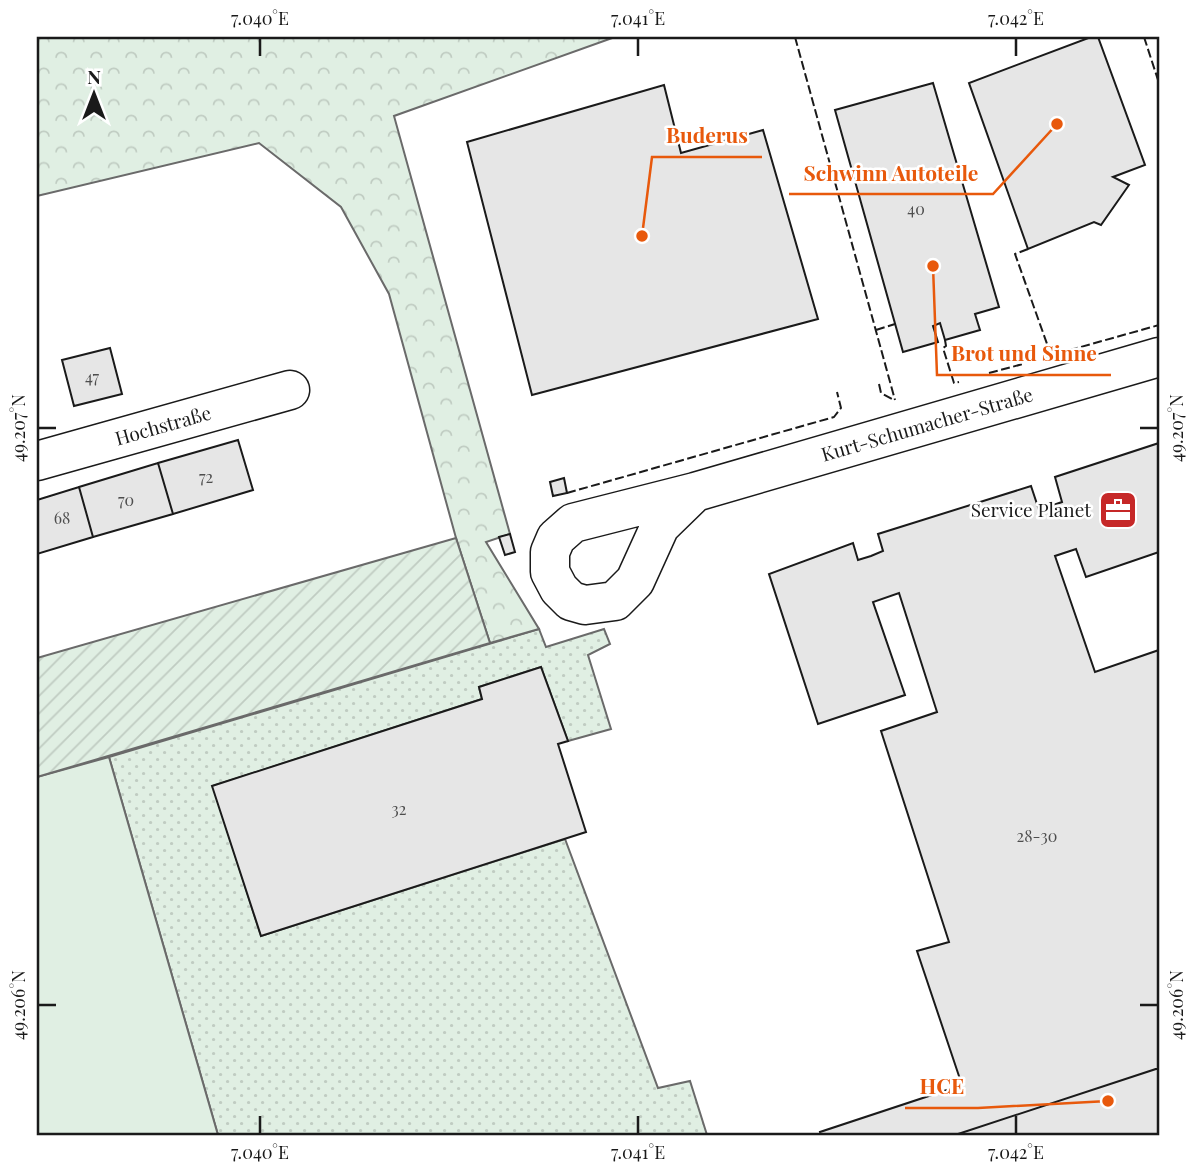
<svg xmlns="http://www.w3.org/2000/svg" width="1196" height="1172" font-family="'Playfair Display',serif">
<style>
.grass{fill:url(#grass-dots);stroke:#6a6a6a;stroke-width:2}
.forest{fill:url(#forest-crowns);stroke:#6a6a6a;stroke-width:2}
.park{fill:#e0efe3;stroke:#6a6a6a;stroke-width:2}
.garden{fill:url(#garden-furrows);stroke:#6a6a6a;stroke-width:2}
.building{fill:#e6e6e6;stroke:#1a1a1a;stroke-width:2}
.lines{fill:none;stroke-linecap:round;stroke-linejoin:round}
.minor-casing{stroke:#1a1a1a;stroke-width:41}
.minor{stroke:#fff;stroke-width:38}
.fence{stroke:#1a1a1a;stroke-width:2;stroke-dasharray:9 3.5;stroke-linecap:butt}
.ticks{fill:none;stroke:#1a1a1a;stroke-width:2.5}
.labels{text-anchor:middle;stroke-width:5;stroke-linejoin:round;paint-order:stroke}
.number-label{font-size:16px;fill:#4d4d4d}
.street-label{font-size:19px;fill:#1a1a1a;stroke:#fff}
.poi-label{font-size:19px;fill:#1a1a1a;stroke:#fff;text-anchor:end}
.leader{fill:none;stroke:#e8590c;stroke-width:2.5}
.callout-dot{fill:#e8590c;stroke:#fff;stroke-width:2.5}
.callout-label{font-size:21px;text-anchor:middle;font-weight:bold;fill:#e8590c;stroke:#fff;stroke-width:5;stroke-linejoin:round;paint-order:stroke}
.neatline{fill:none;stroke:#1a1a1a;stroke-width:2.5}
.ticks-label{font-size:18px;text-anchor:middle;fill:#1a1a1a}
</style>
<defs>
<pattern id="grass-dots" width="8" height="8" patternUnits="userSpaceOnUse" patternTransform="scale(1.75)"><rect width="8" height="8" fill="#e0efe3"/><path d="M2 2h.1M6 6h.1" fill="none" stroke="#c0ccc2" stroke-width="1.8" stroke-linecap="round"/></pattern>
<pattern id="forest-crowns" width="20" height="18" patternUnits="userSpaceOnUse" patternTransform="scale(1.75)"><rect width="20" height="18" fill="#e0efe3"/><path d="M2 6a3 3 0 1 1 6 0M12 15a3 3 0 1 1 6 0" fill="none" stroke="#c0ccc2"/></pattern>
<pattern id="garden-furrows" width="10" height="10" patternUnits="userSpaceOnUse" patternTransform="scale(1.75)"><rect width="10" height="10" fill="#e0efe3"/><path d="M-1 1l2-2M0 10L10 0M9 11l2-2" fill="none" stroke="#c0ccc2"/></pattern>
</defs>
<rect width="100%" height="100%" fill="#fff"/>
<path class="grass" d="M 539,629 L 546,647 L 604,629 L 610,644 L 588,655 L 611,729 L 568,741 L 541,667 L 479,687 L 482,699 L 213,786 L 261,936 L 565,839 L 658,1088 L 690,1081 L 707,1135 L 218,1135 L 109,757 Z"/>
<path class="forest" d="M 37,37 L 615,37 L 394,116 L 510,534 L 486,542 L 539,629 L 490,643 L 456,538 L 389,294 L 341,207 L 259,143 L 37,196 Z"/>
<path class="park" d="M 109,757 L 218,1135 L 37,1135 L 37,777 Z"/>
<path class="garden" d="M 456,538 L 490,643 L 37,777 L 37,658 Z"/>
<path class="building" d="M 1091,37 L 1098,37 L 1145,165 L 1113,177 L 1129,185 L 1101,225 L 1094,222 L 1028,249 L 969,83 Z
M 933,83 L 999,307 L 975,314 L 980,330 L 945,340 L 940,323 L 933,326 L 938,342 L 903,352 L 835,110 Z
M 664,85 L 681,153 L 763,130 L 818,319 L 532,395 L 467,142 Z
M 110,348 L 122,394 L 74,406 L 62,360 Z
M 238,440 L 253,490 L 173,514 L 158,463 Z
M 1159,443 L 1159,552 L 1086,577 L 1076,549 L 1055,556 L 1095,672 L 1159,650 L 1159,1068 L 955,1135 L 821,1135 L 820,1132 L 962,1085 L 917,951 L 949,942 L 881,731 L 937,712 L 899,593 L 873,602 L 905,695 L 818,724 L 769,574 L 853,543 L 858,560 L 871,556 L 883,551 L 878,534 L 1031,486 L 1039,510 L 1062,502 L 1055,477 Z
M 158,463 L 173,514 L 93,537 L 79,487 Z
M 564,478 L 567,493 L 553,496 L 550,482 Z
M 79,487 L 93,537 L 37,554 L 37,500 Z
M 510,534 L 515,552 L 505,555 L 499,537 Z
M 541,667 L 568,741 L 558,744 L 586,832 L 261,936 L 212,786 L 482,699 L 479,687 Z
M 1159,1068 L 1159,1135 L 955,1135 Z"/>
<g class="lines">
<defs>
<g id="minor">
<path id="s1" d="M 37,461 L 290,390"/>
<path id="s2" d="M 695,492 L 660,526 L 635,581 L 615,601 L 585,605 L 571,601 L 559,589 L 550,572 L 550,552 L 556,538 L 573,523 L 695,492 L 1159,357"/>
</g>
</defs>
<use href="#minor" class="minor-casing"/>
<use href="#minor" class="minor"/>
<path class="fence" d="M 795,37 L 895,400
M 1144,37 L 1159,83
M 1028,249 L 1015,254 L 1051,355
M 876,330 L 895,324
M 945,340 L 946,346 L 943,348 L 954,383 L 959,382
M 1045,357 L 1159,325
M 989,373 L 1023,364
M 879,384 L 881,393 L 894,400
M 567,493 L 834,417 L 841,408 L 837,392"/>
</g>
<path class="ticks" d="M 260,38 L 260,56M 638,38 L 638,56M 1016,38 L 1016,56M 38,428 L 56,428M 1140,428 L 1158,428M 38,1005 L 56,1005M 1140,1005 L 1158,1005M 260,1116 L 260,1134M 638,1116 L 638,1134M 1016,1116 L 1016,1134"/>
<defs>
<symbol id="office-square" viewBox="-11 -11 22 22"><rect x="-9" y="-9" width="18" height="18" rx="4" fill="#c62828" stroke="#fff"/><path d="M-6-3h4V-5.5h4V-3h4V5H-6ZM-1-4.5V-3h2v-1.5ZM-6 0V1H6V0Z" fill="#fff"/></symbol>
</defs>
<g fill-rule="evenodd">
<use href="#office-square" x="1096" y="488" width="44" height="44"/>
</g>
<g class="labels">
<g class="number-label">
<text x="916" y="215">40</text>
<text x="92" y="383">47</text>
<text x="206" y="483">72</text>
<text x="126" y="506">70</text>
<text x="62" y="524">68</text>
<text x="399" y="815">32</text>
<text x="1037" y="842">28-30</text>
</g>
<g class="street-label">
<text dy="7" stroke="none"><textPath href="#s2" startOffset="644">Kurt-Schumacher-Straße</textPath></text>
<text dy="7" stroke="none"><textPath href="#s1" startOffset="131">Hochstraße</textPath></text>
</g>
<g class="poi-label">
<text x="1091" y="517">Service Planet</text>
</g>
</g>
<path class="leader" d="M642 236L652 157H762M1057 124L993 194H789M933 266L937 375H1111M1108 1101L978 1108H905"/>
<g class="callout-dot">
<circle cx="642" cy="236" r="7"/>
<circle cx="1057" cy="124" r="7"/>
<circle cx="933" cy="266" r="7"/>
<circle cx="1108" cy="1101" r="7"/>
</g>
<g class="callout-label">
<text x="707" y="143">Buderus</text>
<text x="891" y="181">Schwinn Autoteile</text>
<text x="1024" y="361">Brot und Sinne</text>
<text x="942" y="1094">HCE</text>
</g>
<rect width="1196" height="1172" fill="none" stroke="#ffffff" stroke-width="77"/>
<g transform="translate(94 94)" stroke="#ffffff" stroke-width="5" paint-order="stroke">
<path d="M0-5L12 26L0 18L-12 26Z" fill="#1a1a1a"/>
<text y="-10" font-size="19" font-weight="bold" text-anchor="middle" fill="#1a1a1a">N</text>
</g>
<rect x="38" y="38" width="1120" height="1096" class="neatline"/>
<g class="ticks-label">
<text x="260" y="25">7.040°E</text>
<text x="638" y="25">7.041°E</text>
<text x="1016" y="25">7.042°E</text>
<text transform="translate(19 428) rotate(-90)" y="6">49.207°N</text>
<text transform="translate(1177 428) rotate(-90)" y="6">49.207°N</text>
<text transform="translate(19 1005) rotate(-90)" y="6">49.206°N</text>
<text transform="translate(1177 1005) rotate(-90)" y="6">49.206°N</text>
<text x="260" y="1159">7.040°E</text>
<text x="638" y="1159">7.041°E</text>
<text x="1016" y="1159">7.042°E</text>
</g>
</svg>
